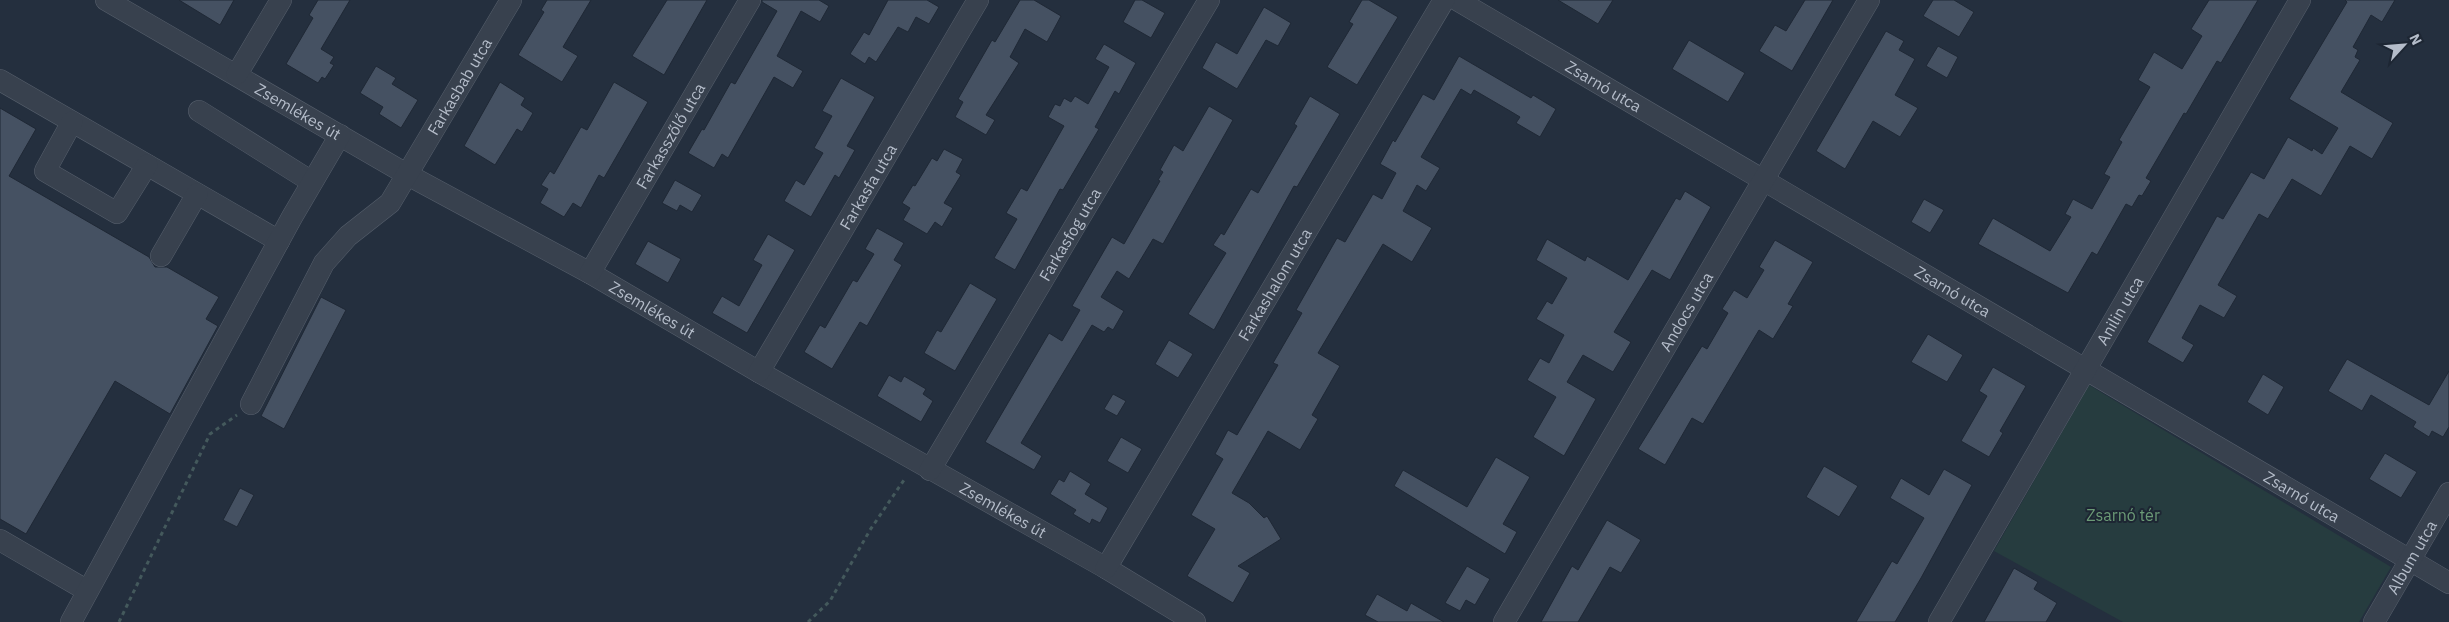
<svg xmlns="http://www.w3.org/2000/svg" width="2449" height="622" font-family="'IBM Plex Sans',sans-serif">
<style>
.green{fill:#263c3f}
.building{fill:#455162;stroke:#1f2835}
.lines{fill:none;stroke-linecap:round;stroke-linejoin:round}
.minor-casing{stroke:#565f6c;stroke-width:22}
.path{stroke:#44595c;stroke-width:3;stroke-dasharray:4 4;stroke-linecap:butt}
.minor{stroke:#38414e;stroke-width:21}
.labels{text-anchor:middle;stroke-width:4;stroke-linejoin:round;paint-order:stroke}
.street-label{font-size:16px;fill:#b4bcc9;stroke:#1d2633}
.park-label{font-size:16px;fill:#6b9a76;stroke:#1d2633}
</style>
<rect width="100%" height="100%" fill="#242f3e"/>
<path class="green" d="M 2089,385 L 2391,567 L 2359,622 L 2123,622 L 1994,551 Z"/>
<path class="building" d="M 179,0 L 234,0 L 220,25 Z
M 318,0 L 350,0 L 321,49 L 334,57 L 330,63 L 334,65 L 325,79 L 322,77 L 318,83 L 286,64 L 313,18 L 309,15 Z
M 547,0 L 591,0 L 563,47 L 578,56 L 562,82 L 518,55 L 544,12 L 541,10 Z
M 667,0 L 707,0 L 664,75 L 632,56 Z
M 762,0 L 819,0 L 829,6 L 820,22 L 801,11 L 777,56 L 803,71 L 793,88 L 774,77 L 728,158 L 722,154 L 714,168 L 688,153 L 702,129 L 704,130 L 731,82 L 735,84 L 777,11 L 762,2 Z
M 888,0 L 927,0 L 939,7 L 929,24 L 916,17 L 908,32 L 898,27 L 876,62 L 869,57 L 865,64 L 850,54 L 864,32 L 869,35 Z
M 1020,0 L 1034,0 L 1061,16 L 1047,42 L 1025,29 L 1010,57 L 1019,63 L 986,115 L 995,120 L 986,135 L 955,117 L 963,102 L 958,99 L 992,40 L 995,42 Z
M 1135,0 L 1142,0 L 1165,13 L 1151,38 L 1123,22 Z
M 1362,0 L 1369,0 L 1398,17 L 1357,85 L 1327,67 L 1353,24 L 1349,22 Z
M 1558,0 L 1613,0 L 1598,24 Z
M 1805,0 L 1833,0 L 1792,71 L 1759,51 L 1775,25 L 1786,31 Z
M 1933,0 L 1954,0 L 1974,12 L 1959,37 L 1923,16 Z
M 2209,0 L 2258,0 L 2221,63 L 2217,61 L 2186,114 L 2184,113 L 2146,178 L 2151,181 L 2142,196 L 2139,195 L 2132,207 L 2126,204 L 2097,255 L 2092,252 L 2068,293 L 1978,244 L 1993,218 L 2050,251 L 2071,217 L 2065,214 L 2073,199 L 2092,209 L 2110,177 L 2104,174 L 2122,142 L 2119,140 L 2150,87 L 2138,80 L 2154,52 L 2182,69 L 2202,36 L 2191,29 Z
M 2345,0 L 2395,0 L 2382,22 L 2371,15 L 2353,47 L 2358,50 L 2355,57 L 2360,60 L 2341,92 L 2393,123 L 2372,159 L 2350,146 L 2321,196 L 2292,179 L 2268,219 L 2259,214 L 2218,285 L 2237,296 L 2224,318 L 2200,305 L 2182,338 L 2194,345 L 2183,363 L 2147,342 L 2217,216 L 2223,219 L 2251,172 L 2264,179 L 2288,137 L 2312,151 L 2313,148 L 2322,154 L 2338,128 L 2289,99 L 2347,2 Z
M 1264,7 L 1291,23 L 1278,46 L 1266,40 L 1237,89 L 1202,68 L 1216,42 L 1237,54 Z
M 1886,31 L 1904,41 L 1899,50 L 1915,59 L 1895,95 L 1918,108 L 1900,137 L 1873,121 L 1845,169 L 1816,151 Z
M 1689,40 L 1745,73 L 1728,102 L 1672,69 Z
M 1104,44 L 1136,63 L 1119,94 L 1115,91 L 1095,127 L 1099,129 L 1063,190 L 1060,189 L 1015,270 L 994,258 L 1017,219 L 1006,213 L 1021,188 L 1027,191 L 1064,126 L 1048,117 L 1055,104 L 1060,106 L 1064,98 L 1071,102 L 1075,96 L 1088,104 L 1109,67 L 1095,59 Z
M 1938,46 L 1958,57 L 1947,78 L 1926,66 Z
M 1459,56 L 1531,98 L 1533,95 L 1556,109 L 1540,137 L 1516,123 L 1520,117 L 1510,111 L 1474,90 L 1471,95 L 1461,89 L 1421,157 L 1440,168 L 1426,191 L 1417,185 L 1403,211 L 1432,228 L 1412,262 L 1383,244 L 1318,353 L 1340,366 L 1312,415 L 1318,419 L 1300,450 L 1268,431 L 1232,493 L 1249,503 L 1264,518 L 1267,516 L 1281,539 L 1238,566 L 1250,573 L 1233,603 L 1187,576 L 1215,529 L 1191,515 L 1223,459 L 1215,454 L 1228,430 L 1237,435 L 1278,365 L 1273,363 L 1302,313 L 1296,310 L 1337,238 L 1345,242 L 1373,194 L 1382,199 L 1396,173 L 1380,164 L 1393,140 L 1395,142 L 1423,94 L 1434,100 Z
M 376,66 L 396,78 L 392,84 L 418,100 L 401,128 L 379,114 L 383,107 L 360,93 Z
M 841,78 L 875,97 L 847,146 L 855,150 L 839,178 L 835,175 L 811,217 L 784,201 L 796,180 L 804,185 L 823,153 L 814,148 L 832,116 L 822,111 Z
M 500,82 L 525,98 L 521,105 L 533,113 L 522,132 L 517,129 L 495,165 L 464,146 Z
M 614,82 L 648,102 L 604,178 L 599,175 L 581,208 L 573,203 L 564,217 L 540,203 L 548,189 L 541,185 L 550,171 L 554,174 L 581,127 L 587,130 Z
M 1310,96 L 1340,114 L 1297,187 L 1294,186 L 1214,330 L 1188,314 L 1226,253 L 1213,245 L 1221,233 L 1224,235 L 1251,189 L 1258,193 L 1297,126 L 1294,124 Z
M 1209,106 L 1233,120 L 1163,244 L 1153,239 L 1129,279 L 1117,271 L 1101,297 L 1124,311 L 1113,330 L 1108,327 L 1104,332 L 1092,325 L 1021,443 L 1042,456 L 1034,470 L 985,442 L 1049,333 L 1062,341 L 1080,310 L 1072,306 L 1112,237 L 1124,244 L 1160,181 L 1158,180 L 1163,172 L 1160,170 L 1174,145 L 1183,151 Z
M 0,108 L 36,129 L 9,176 L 149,257 L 155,267 L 167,267 L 219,297 L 206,319 L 218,326 L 170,414 L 115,381 L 26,534 L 0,519 Z
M 944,149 L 963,159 L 956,172 L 961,175 L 944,203 L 953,208 L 942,227 L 935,222 L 927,234 L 903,220 L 910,208 L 902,203 L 913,185 L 915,186 L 932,158 L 937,161 Z
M 675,180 L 702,195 L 692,212 L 680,205 L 677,211 L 662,203 Z
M 1685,191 L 1711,207 L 1670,280 L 1652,270 L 1614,332 L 1631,342 L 1613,372 L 1583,355 L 1567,382 L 1596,399 L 1564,456 L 1533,437 L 1556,397 L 1527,380 L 1540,358 L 1549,363 L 1564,335 L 1536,319 L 1547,301 L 1552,304 L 1567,278 L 1536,260 L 1547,239 L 1585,261 L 1587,256 L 1628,280 L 1676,198 L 1680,200 Z
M 1924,199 L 1944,210 L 1930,233 L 1911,222 Z
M 877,228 L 904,243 L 894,260 L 902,265 L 867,326 L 860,322 L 832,369 L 804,352 L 820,325 L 825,328 L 853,280 L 857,282 L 874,254 L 865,249 Z
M 768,234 L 795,250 L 747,333 L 712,313 L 722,296 L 739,306 L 762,265 L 753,260 Z
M 1775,240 L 1813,262 L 1788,304 L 1793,306 L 1773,339 L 1759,330 L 1703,424 L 1692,418 L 1665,465 L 1638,449 L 1702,346 L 1707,349 L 1728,313 L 1722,309 L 1734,290 L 1747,298 L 1764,270 L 1759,267 Z
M 648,241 L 681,259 L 668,283 L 635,264 Z
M 970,283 L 997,299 L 955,371 L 924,353 L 937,330 L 941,332 Z
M 321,297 L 346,310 L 284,429 L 261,416 Z
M 1928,334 L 1963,355 L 1947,382 L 1911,362 Z
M 1169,340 L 1193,354 L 1178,378 L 1155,364 Z
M 2347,359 L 2429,405 L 2449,371 L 2449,427 L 2443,437 L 2432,431 L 2429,437 L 2413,427 L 2416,422 L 2371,395 L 2362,411 L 2328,391 Z
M 1993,367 L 2026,386 L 2000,431 L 2003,433 L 1989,457 L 1961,441 L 1987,396 L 1979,391 Z
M 2263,374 L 2284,387 L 2268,415 L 2247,402 Z
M 889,375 L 901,382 L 904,376 L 926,389 L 923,394 L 933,401 L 921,422 L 877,396 Z
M 1113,394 L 1126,401 L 1117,416 L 1104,409 Z
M 1121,437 L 1142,449 L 1128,473 L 1107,461 Z
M 2385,453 L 2417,472 L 2401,498 L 2369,479 Z
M 1496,457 L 1530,477 L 1503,524 L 1517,532 L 1505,554 L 1394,486 L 1403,470 L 1467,507 Z
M 1824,466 L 1858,486 L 1839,517 L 1806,497 Z
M 1944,469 L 1972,485 L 1921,578 L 1895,622 L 1856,622 L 1892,561 L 1897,564 L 1924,518 L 1890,498 L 1901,478 L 1929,495 Z
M 1070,471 L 1091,484 L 1085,494 L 1108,508 L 1100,523 L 1092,519 L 1090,524 L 1073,514 L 1076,510 L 1050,494 L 1059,479 L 1064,482 Z
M 240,488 L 254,495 L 237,527 L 223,520 Z
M 1607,520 L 1641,540 L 1621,573 L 1610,567 L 1578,622 L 1541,622 L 1572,566 L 1578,570 Z
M 1467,566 L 1490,579 L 1475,605 L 1466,600 L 1460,611 L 1445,603 Z
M 2014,568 L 2038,582 L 2034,589 L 2057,603 L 2046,622 L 1984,622 Z
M 1377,594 L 1407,611 L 1411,603 L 1444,622 L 1378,622 L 1365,615 Z"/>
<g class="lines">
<defs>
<g id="minor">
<path id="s1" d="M 106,0 L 408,175 L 590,273 L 759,372 L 1106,568 L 1195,622"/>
<path id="s2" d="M 1457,0 L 2449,583"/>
<path d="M 237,74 L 281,0"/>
<path d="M 0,80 L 279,241"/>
<path d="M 199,111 L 312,182"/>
<path d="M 72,122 L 45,171 L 117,213 L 147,165"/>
<path d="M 161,256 L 197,194"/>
<path id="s3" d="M 590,273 L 750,0"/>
<path id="s4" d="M 759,372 L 978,0"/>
<path id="s5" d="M 251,404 L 324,263 L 348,236 L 390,203 L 511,0"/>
<path id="s6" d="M 930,470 L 1209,0"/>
<path d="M 0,540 L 86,590"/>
<path id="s7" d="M 1106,568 L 1444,0"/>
<path d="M 71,622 L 292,217 L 340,135"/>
<path id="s8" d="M 1504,622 L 1869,0"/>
<path id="s9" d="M 1939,622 L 2300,0"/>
<path id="s10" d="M 2374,622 L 2449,493"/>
</g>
</defs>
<use href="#minor" class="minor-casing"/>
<path class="path" d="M 119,622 L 210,434 L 237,415
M 808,622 L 830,601 L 870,530 L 906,477"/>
<use href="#minor" class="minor"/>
</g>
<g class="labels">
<g class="street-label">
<text dy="6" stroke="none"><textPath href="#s2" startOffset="170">Zsarnó utca</textPath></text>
<text dy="6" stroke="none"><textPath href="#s5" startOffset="384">Farkasbab utca</textPath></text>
<text dy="6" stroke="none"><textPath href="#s1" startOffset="222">Zsemlékes út</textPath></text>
<text dy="6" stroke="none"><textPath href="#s3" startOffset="159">Farkasszőlő utca</textPath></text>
<text dy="6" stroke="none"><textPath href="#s4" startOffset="215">Farkasfa utca</textPath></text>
<text dy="6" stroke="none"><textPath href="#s6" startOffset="274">Farkasfog utca</textPath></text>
<text dy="6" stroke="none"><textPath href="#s7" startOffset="330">Farkashalom utca</textPath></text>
<text dy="6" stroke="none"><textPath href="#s2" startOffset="575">Zsarnó utca</textPath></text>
<text dy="6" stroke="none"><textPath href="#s1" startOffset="628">Zsemlékes út</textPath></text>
<text dy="6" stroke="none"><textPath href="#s8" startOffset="360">Andocs utca</textPath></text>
<text dy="6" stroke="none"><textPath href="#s9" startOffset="360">Anilin utca</textPath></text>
<text dy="6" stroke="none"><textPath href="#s2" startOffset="980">Zsarnó utca</textPath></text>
<text dy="6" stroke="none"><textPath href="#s1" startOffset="1032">Zsemlékes út</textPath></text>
<text dy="6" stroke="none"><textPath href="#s10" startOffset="75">Album utca</textPath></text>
</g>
<g class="park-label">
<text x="2123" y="521">Zsarnó tér</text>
</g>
</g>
<g transform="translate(2404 45) rotate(64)" stroke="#1d2633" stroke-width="4" paint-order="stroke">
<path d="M0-4L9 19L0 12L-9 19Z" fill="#b4bcc9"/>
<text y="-8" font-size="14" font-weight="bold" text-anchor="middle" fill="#b4bcc9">N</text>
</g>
</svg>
